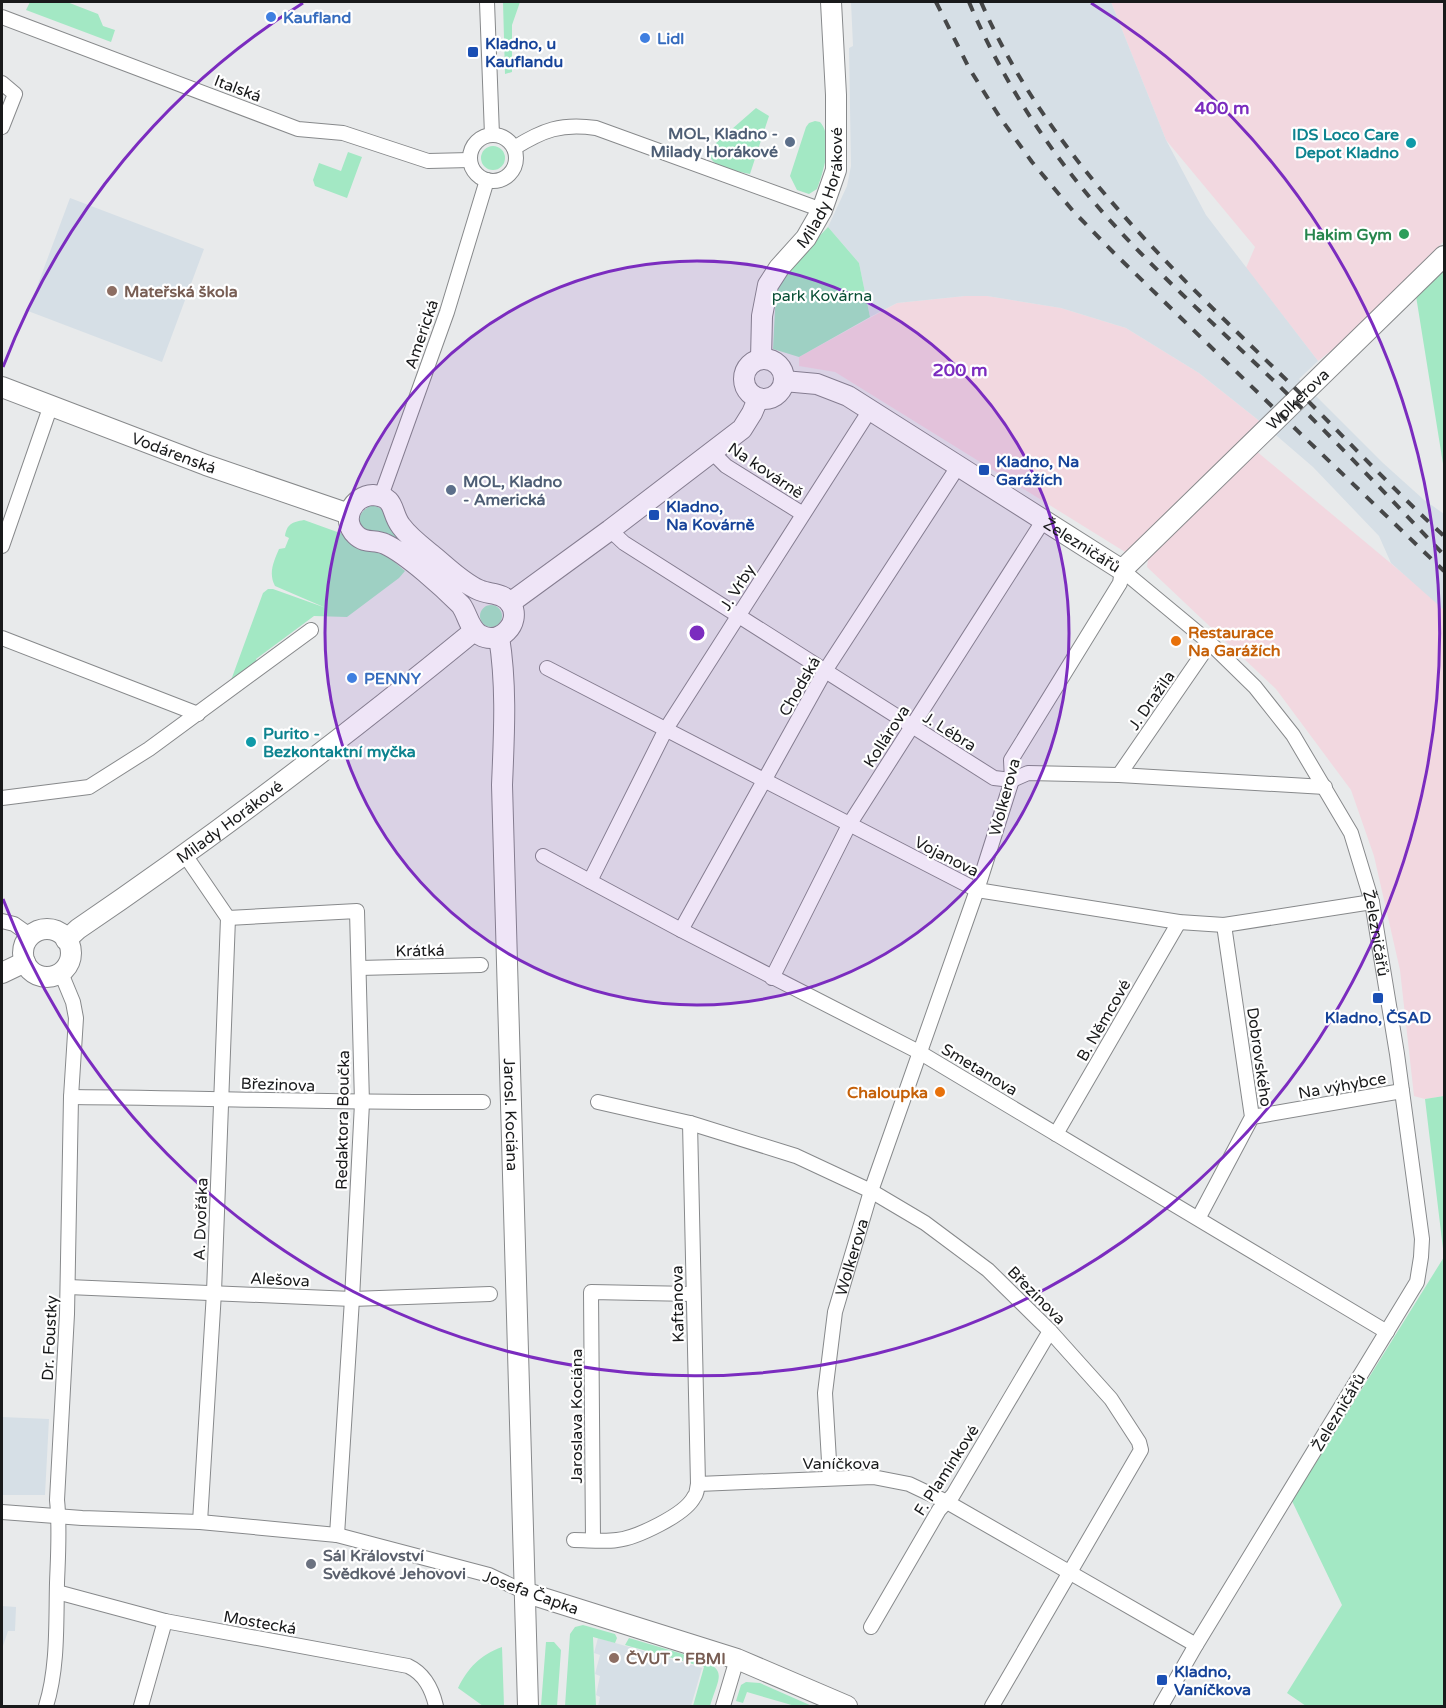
<svg xmlns="http://www.w3.org/2000/svg" width="1446" height="1708" font-family="'Varela Round',sans-serif">
<style>
.industrial{fill:#f2d8e0}
.built{fill:#d6dfe6}
.green{fill:#a3e8c4}
.lines{fill:none;stroke-linecap:round;stroke-linejoin:round}
.street-casing{stroke:#87898b;stroke-width:16}
.secondary-casing{stroke:#87898b;stroke-width:22}
.street{stroke:#fff;stroke-width:14}
.secondary{stroke:#fff;stroke-width:20}
.rail{stroke:#464748;stroke-width:4;stroke-dasharray:10 10;stroke-linecap:butt}
.ring{fill:none;stroke:#7b2cbf;stroke-width:3}
.shop-dot{fill:#3f7fe0;stroke:#fff;stroke-width:2}
.transit-dot{fill:#1a4fb4;stroke:#fff;stroke-width:2}
.service-dot{fill:#5c6f8a;stroke:#fff;stroke-width:2}
.culture-dot{fill:#0f9aa8;stroke:#fff;stroke-width:2}
.leisure-dot{fill:#2e9e5b;stroke:#fff;stroke-width:2}
.education-dot{fill:#8d6e63;stroke:#fff;stroke-width:2}
.food-dot{fill:#e8710a;stroke:#fff;stroke-width:2}
.worship-dot{fill:#6b7280;stroke:#fff;stroke-width:2}
.labels{text-anchor:middle;stroke-width:4.5;stroke-linejoin:round;paint-order:stroke}
.shop-label{font-size:16px;font-weight:bold;fill:#366cbe;stroke:#fff;text-anchor:start}
.transit-label{font-size:16px;font-weight:bold;fill:#164399;stroke:#fff;text-anchor:start}
.street-label{font-size:16px;fill:#191a1b;stroke:#fff}
.service-label{font-size:16px;font-weight:bold;fill:#4e5e75;stroke:#fff;text-anchor:end}
.culture-label{font-size:16px;font-weight:bold;fill:#0d838f;stroke:#fff;text-anchor:end}
.leisure-label{font-size:16px;font-weight:bold;fill:#27864d;stroke:#fff;text-anchor:end}
.education-label{font-size:16px;font-weight:bold;fill:#785e54;stroke:#fff;text-anchor:start}
.park-label{font-size:16px;fill:#084e34;stroke:#fff}
.food-label{font-size:16px;font-weight:bold;fill:#c56008;stroke:#fff;text-anchor:start}
.worship-label{font-size:16px;font-weight:bold;fill:#5b616d;stroke:#fff;text-anchor:start}
.centre{fill:#7b2cbf;stroke:#fff;stroke-width:3}
.ring-label{font-size:18px;text-anchor:middle;font-weight:bold;fill:#7b2cbf;stroke:#fff;stroke-width:4.5;stroke-linejoin:round;paint-order:stroke}
</style>
<rect width="100%" height="100%" fill="#e8eaeb"/>
<path class="industrial" d="M 1111,2 L 1444,2 L 1444,241 L 1354,333 L 1318,361 L 1246,268 L 1255,247 L 1166,140 Z
M 965,296 L 987,296 L 1061,308 L 1126,328 L 1199,373 L 1262,423 L 1130,555 L 835,372 L 799,366 L 799,357 L 897,303 Z
M 1255,450 L 1430,596 L 1444,610 L 1444,1096 L 1425,1099 L 1414,1096 L 1400,970 L 1374,856 L 1351,790 L 1276,689 L 1147,567 L 1149,552 Z"/>
<path class="built" d="M 851,2 L 1111,2 L 1166,140 L 1206,215 L 1318,361 L 1299,379 L 1383,463 L 1423,499 L 1444,514 L 1444,610 L 1391,563 L 1379,536 L 1313,467 L 1262,423 L 1199,373 L 1126,328 L 1061,308 L 987,296 L 965,296 L 897,303 L 870,317 L 859,263 L 828,227 L 847,186 L 851,166 L 849,48 L 853,46 Z
M 70,198 L 204,249 L 162,362 L 28,311 Z
M 2,1417 L 49,1419 L 45,1495 L 2,1495 Z
M 2,1606 L 16,1607 L 15,1631 L 8,1631 L 2,1649 Z
M 598,1638 L 702,1668 L 691,1706 L 598,1706 L 600,1697 L 596,1695 L 600,1676 L 595,1674 L 600,1655 L 594,1653 Z"/>
<path class="green" d="M 30,2 L 67,2 L 98,14 L 103,26 L 115,30 L 111,42 L 26,10 Z
M 503,2 L 520,2 L 512,25 L 512,72 L 505,74 Z
M 756,108 L 769,116 L 750,174 C 737,171 714,169 709,155 L 716,143 Z
M 815,121 L 820,122 C 834,138 824,170 817,189 L 809,194 L 797,190 L 790,176 L 806,127 L 809,123 Z
M481 158a12 12 0 1 1 24 0a12 12 0 1 1-24 0Z
M 348,152 L 362,157 L 347,198 L 315,186 L 313,180 L 319,163 L 341,171 Z
M 828,227 L 859,263 L 870,317 L 799,357 L 773,349 L 776,290 L 785,272 Z
M 1444,267 L 1444,470 L 1416,296 Z
M 373,505 L 382,509 L 472,593 L 465,602 L 378,534 C 374,532 368,532 364,528 C 354,519 363,508 373,505 Z
M 304,520 L 340,533 L 383,552 L 405,571 L 399,578 L 347,617 L 314,616 L 256,659 L 259,665 L 230,683 L 263,593 L 268,589 L 273,589 L 326,608 L 275,586 C 268,573 274,561 279,549 L 285,548 L 289,538 L 285,536 C 287,524 292,522 304,520 Z
M480 616a11 11 0 1 1 22 0a11 11 0 1 1-22 0Z
M 1444,1096 L 1444,1706 L 1306,1706 L 1287,1693 L 1342,1605 L 1292,1501 L 1444,1257 L 1425,1099 Z
M 583,1625 L 615,1634 L 617,1638 L 615,1643 L 593,1637 L 596,1706 L 565,1706 L 570,1634 L 575,1627 Z
M 629,1638 L 683,1654 L 684,1655 L 683,1661 L 625,1645 Z
M 546,1642 L 554,1642 L 561,1650 L 557,1706 L 541,1706 Z
M 502,1647 L 504,1706 L 483,1706 L 458,1688 C 468,1668 480,1655 502,1647 Z
M 692,1657 C 729,1669 720,1674 710,1706 L 693,1706 L 704,1667 L 689,1663 Z
M 746,1682 L 760,1683 L 812,1706 L 795,1706 L 747,1692 L 743,1703 L 736,1701 L 741,1685 Z"/>
<g class="lines">
<defs>
<g id="street">
<path d="M 487,2 L 492,135"/>
<path d="M 2,17 L 298,129 L 343,133 L 428,161 L 470,160"/>
<path d="M 2,83 L 15,94 L 2,127"/>
<circle cx="493" cy="158" r="23"/>
<path d="M 514,148 C 543,130 561,123 596,128 L 822,210"/>
<path d="M 712,452 L 726,466 L 803,514"/>
<path d="M 381,496 L 447,312 L 487,180"/>
<path d="M 610,530 L 624,543 L 994,778 L 1012,780 L 1028,773 L 1119,775 L 1325,787"/>
<path d="M 2,546 L 51,405"/>
<path id="s1" d="M 1122,570 L 1210,643 L 1255,687 L 1293,735 L 1351,833 L 1372,902 L 1397,1054 L 1422,1239 L 1421,1257 L 1417,1282 L 1196,1645 L 1161,1706"/>
<path d="M 2,638 L 198,714"/>
<path d="M 547,668 L 977,890 L 1179,922 L 1224,925 L 1372,902"/>
<path d="M 1119,775 L 1210,643"/>
<path d="M 2,798 L 89,787 L 149,749 L 311,630"/>
<path d="M 185,855 L 228,918"/>
<path d="M 543,856 L 681,930 L 919,1052 L 1387,1332"/>
<path d="M 590,881 L 666,729 L 870,410"/>
<path d="M 228,918 L 357,911 L 362,1103 L 352,1299 L 337,1535"/>
<path d="M 2,921 L 14,924 L 31,936"/>
<path d="M 681,930 L 825,671 L 959,465"/>
<path d="M 359,968 L 481,965"/>
<path d="M 772,978 L 849,825 L 1043,521"/>
<path d="M 71,1097 C 208,1098 346,1103 483,1102"/>
<path d="M 598,1102 L 690,1123 L 796,1156 L 871,1191 L 925,1223 L 988,1270 L 1050,1331 L 1111,1399 L 1139,1442 L 1141,1450 L 992,1706"/>
<path d="M 1252,1117 L 1402,1091"/>
<path d="M 1056,1134 L 1179,922"/>
<path d="M 1199,1217 L 1252,1117 L 1224,925"/>
<path d="M 68,1287 L 352,1299 L 490,1294"/>
<path id="s2" d="M 830,1478 L 825,1393 L 835,1312 L 871,1191 L 977,890 L 1012,780 L 1011,760 L 1120,583 L 1122,570"/>
<path d="M 698,1484 L 873,1477 L 909,1484 L 947,1502 L 1196,1645"/>
<path d="M 2,1512 L 82,1518 L 200,1522 L 337,1535 L 489,1575 L 527,1593"/>
<path d="M 200,1522 L 214,1292 L 228,918"/>
<path d="M 574,1540 C 588,1540 603,1542 617,1540 C 636,1538 685,1515 694,1497 C 697,1494 697,1488 698,1484 L 690,1123"/>
<path d="M 593,1540 L 591,1292 L 693,1294"/>
<path d="M 57,1592 L 165,1621 L 408,1666 C 425,1674 432,1689 436,1706"/>
<path d="M 871,1627 L 939,1510 L 953,1495 L 1050,1331"/>
<path d="M 46,1706 C 58,1668 56,1623 57,1583 C 58,1555 60,1527 57,1500 L 67,1314 L 71,1097 L 76,1018 L 73,1002 L 61,973"/>
<path d="M 141,1706 L 165,1621"/>
<path d="M 723,1706 L 737,1659"/>
</g>
<g id="secondary">
<circle cx="764" cy="379" r="20"/>
<path id="s3" d="M 761,359 L 762,316 L 768,285 L 779,268 L 806,238 L 822,210 L 836,170 L 836,95 L 831,2"/>
<path id="s4" d="M 784,381 L 817,384 L 848,396 L 1122,570 L 1444,256"/>
<path id="s5" d="M 2,387 L 206,465 L 349,514"/>
<path d="M 373,495 C 397,497 390,512 401,526 C 409,537 421,546 431,554 C 446,566 461,582 479,590 C 490,595 503,592 511,604 C 522,624 499,646 480,635 C 469,629 468,615 461,605 C 444,588 407,554 385,544 C 375,539 365,544 356,535 C 340,519 353,496 373,495 Z"/>
<path d="M 510,603 L 610,530 L 742,429 L 752,413 L 758,399"/>
<path id="s6" d="M 499,637 C 507,686 504,736 502,785 L 528,1706"/>
<circle cx="47" cy="953" r="24"/>
<path id="s7" d="M 66,940 L 78,929 C 215,836 346,736 474,631"/>
<path d="M 2,973 L 25,962"/>
<path d="M 527,1593 L 737,1659 L 847,1706"/>
</g>
</defs>
<use href="#street" class="street-casing"/>
<use href="#secondary" class="secondary-casing"/>
<use href="#street" class="street"/>
<use href="#secondary" class="secondary"/>
<path class="rail" d="M 936,2 L 969,68 L 999,116 L 1032,162 L 1073,211 L 1113,252 L 1281,415 L 1444,571
M 969,2 C 998,71 1039,136 1087,194 C 1143,261 1210,320 1273,380 C 1332,437 1388,496 1444,555
M 981,2 C 1050,161 1181,277 1303,396 C 1350,443 1395,491 1444,536"/>
</g>
<circle cx="697" cy="633" r="372" fill="#7b2cbf" fill-opacity=".12"/>
<g class="ring">
<circle cx="697" cy="633" r="372"/>
<path d="M3 367A743 743 0 0 1 303 3M1091 3A743 743 0 1 1 3 899"/>
</g>
<g class="shop-dot">
<circle cx="271" cy="17" r="6"/>
<circle cx="645" cy="38" r="6"/>
<circle cx="352" cy="678" r="6"/>
</g>
<g class="transit-dot">
<rect x="467" y="46" width="12" height="12" rx="3"/>
<rect x="978" y="464" width="12" height="12" rx="3"/>
<rect x="648" y="509" width="12" height="12" rx="3"/>
<rect x="1372" y="992" width="12" height="12" rx="3"/>
<rect x="1156" y="1674" width="12" height="12" rx="3"/>
</g>
<g class="service-dot">
<circle cx="790" cy="142" r="6"/>
<circle cx="451" cy="490" r="6"/>
</g>
<g class="culture-dot">
<circle cx="1411" cy="143" r="6"/>
<circle cx="251" cy="742" r="6"/>
</g>
<circle class="leisure-dot" cx="1404" cy="234" r="6"/>
<g class="education-dot">
<circle cx="112" cy="291" r="6"/>
<circle cx="614" cy="1658" r="6"/>
</g>
<g class="food-dot">
<circle cx="1176" cy="641" r="6"/>
<circle cx="940" cy="1092" r="6"/>
</g>
<circle class="worship-dot" cx="311" cy="1564" r="6"/>
<g class="labels">
<g class="shop-label">
<text x="283" y="23">Kaufland</text>
<text x="657" y="44">Lidl</text>
<text x="364" y="684">PENNY</text>
</g>
<g class="transit-label">
<text x="485" y="49">Kladno, u<tspan x="485" dy="18">Kauflandu</tspan></text>
<text x="996" y="467">Kladno, Na<tspan x="996" dy="18">Garážích</tspan></text>
<text x="666" y="512">Kladno,<tspan x="666" dy="18">Na Kovárně</tspan></text>
<text x="1378" y="1023" text-anchor="middle">Kladno, ČSAD</text>
<text x="1174" y="1677">Kladno,<tspan x="1174" dy="18">Vaníčkova</tspan></text>
</g>
<g class="street-label">
<text transform="translate(238 88) rotate(21)" y="6">Italská</text>
<text dy="6" stroke="none"><textPath href="#s3" startOffset="189">Milady Horákové</textPath></text>
<text transform="translate(421 334) rotate(-71)" y="6">Americká</text>
<text dy="6" stroke="none"><textPath href="#s4" startOffset="636">Wolkerova</textPath></text>
<text dy="6" stroke="none"><textPath href="#s5" startOffset="184">Vodárenská</textPath></text>
<text transform="translate(766 470) rotate(34)" y="6">Na kovárně</text>
<text dy="6" stroke="none"><textPath href="#s4" startOffset="344">Železničářů</textPath></text>
<text transform="translate(737 587) rotate(-58)" y="6">J. Vrby</text>
<text transform="translate(799 686) rotate(-60)" y="6">Chodská</text>
<text transform="translate(1151 700) rotate(-55)" y="6">J. Dražila</text>
<text transform="translate(950 731) rotate(32)" y="6">J. Lébra</text>
<text transform="translate(886 736) rotate(-57)" y="6">Kollárova</text>
<text transform="translate(1004 797) rotate(-75)" y="6">Wolkerova</text>
<text dy="6" stroke="none"><textPath href="#s7" startOffset="202">Milady Horákové</textPath></text>
<text transform="translate(947 856) rotate(27)" y="6">Vojanova</text>
<text dy="6" stroke="none"><textPath href="#s1" startOffset="456">Železničářů</textPath></text>
<text transform="translate(420 950) rotate(-1)" y="6">Krátká</text>
<text transform="translate(1103 1020) rotate(-60)" y="6">B. Němcové</text>
<text transform="translate(1260 1057) rotate(82)" y="6">Dobrovského</text>
<text transform="translate(980 1069) rotate(31)" y="6">Smetanova</text>
<text transform="translate(278 1084) rotate(2)" y="6">Březinova</text>
<text transform="translate(1342 1085) rotate(-10)" y="6">Na výhybce</text>
<text dy="6" stroke="none"><textPath href="#s6" startOffset="478">Jarosl. Kociána</textPath></text>
<text transform="translate(342 1120) rotate(-89)" y="6">Redaktora Boučka</text>
<text transform="translate(200 1219) rotate(-88)" y="6">A. Dvořáka</text>
<text dy="6" stroke="none"><textPath href="#s2" startOffset="224">Wolkerova</textPath></text>
<text transform="translate(280 1279) rotate(3)" y="6">Alešova</text>
<text transform="translate(1037 1295) rotate(45)" y="6">Březinova</text>
<text transform="translate(677 1304) rotate(-91)" y="6">Kaftanova</text>
<text transform="translate(49 1338) rotate(-87)" y="6">Dr. Foustky</text>
<text transform="translate(1338 1412) rotate(-59)" y="6">Železničářů</text>
<text transform="translate(576 1416) rotate(-90)" y="6">Jaroslava Kociána</text>
<text x="841" y="1469">Vaníčkova</text>
<text transform="translate(946 1470) rotate(-57)" y="6">F. Plamínkové</text>
<text transform="translate(531 1592) rotate(20)" y="6">Josefa Čapka</text>
<text transform="translate(260 1622) rotate(10)" y="6">Mostecká</text>
</g>
<g class="service-label">
<text x="778" y="139">MOL, Kladno -<tspan x="778" dy="18">Milady Horákové</tspan></text>
<text x="463" y="487" text-anchor="start">MOL, Kladno<tspan x="463" dy="18">- Americká</tspan></text>
</g>
<g class="culture-label">
<text x="1399" y="140">IDS Loco Care<tspan x="1399" dy="18">Depot Kladno</tspan></text>
<text x="263" y="739" text-anchor="start">Purito -<tspan x="263" dy="18">Bezkontaktní myčka</tspan></text>
</g>
<g class="leisure-label">
<text x="1392" y="240">Hakim Gym</text>
</g>
<g class="education-label">
<text x="124" y="297">Mateřská škola</text>
<text x="626" y="1664">ČVUT - FBMI</text>
</g>
<g class="park-label">
<text x="822" y="301">park Kovárna</text>
</g>
<g class="food-label">
<text x="1188" y="638">Restaurace<tspan x="1188" dy="18">Na Garážích</tspan></text>
<text x="928" y="1098" text-anchor="end">Chaloupka</text>
</g>
<g class="worship-label">
<text x="323" y="1561">Sál Království<tspan x="323" dy="18">Svědkové Jehovovi</tspan></text>
</g>
</g>
<circle cx="697" cy="633" r="9" class="centre"/>
<g class="ring-label">
<text x="1222" y="114">400 m</text>
<text x="960" y="376">200 m</text>
</g>
<rect width="1446" height="1708" fill="none" stroke="#191a1b" stroke-width="6"/>
</svg>
